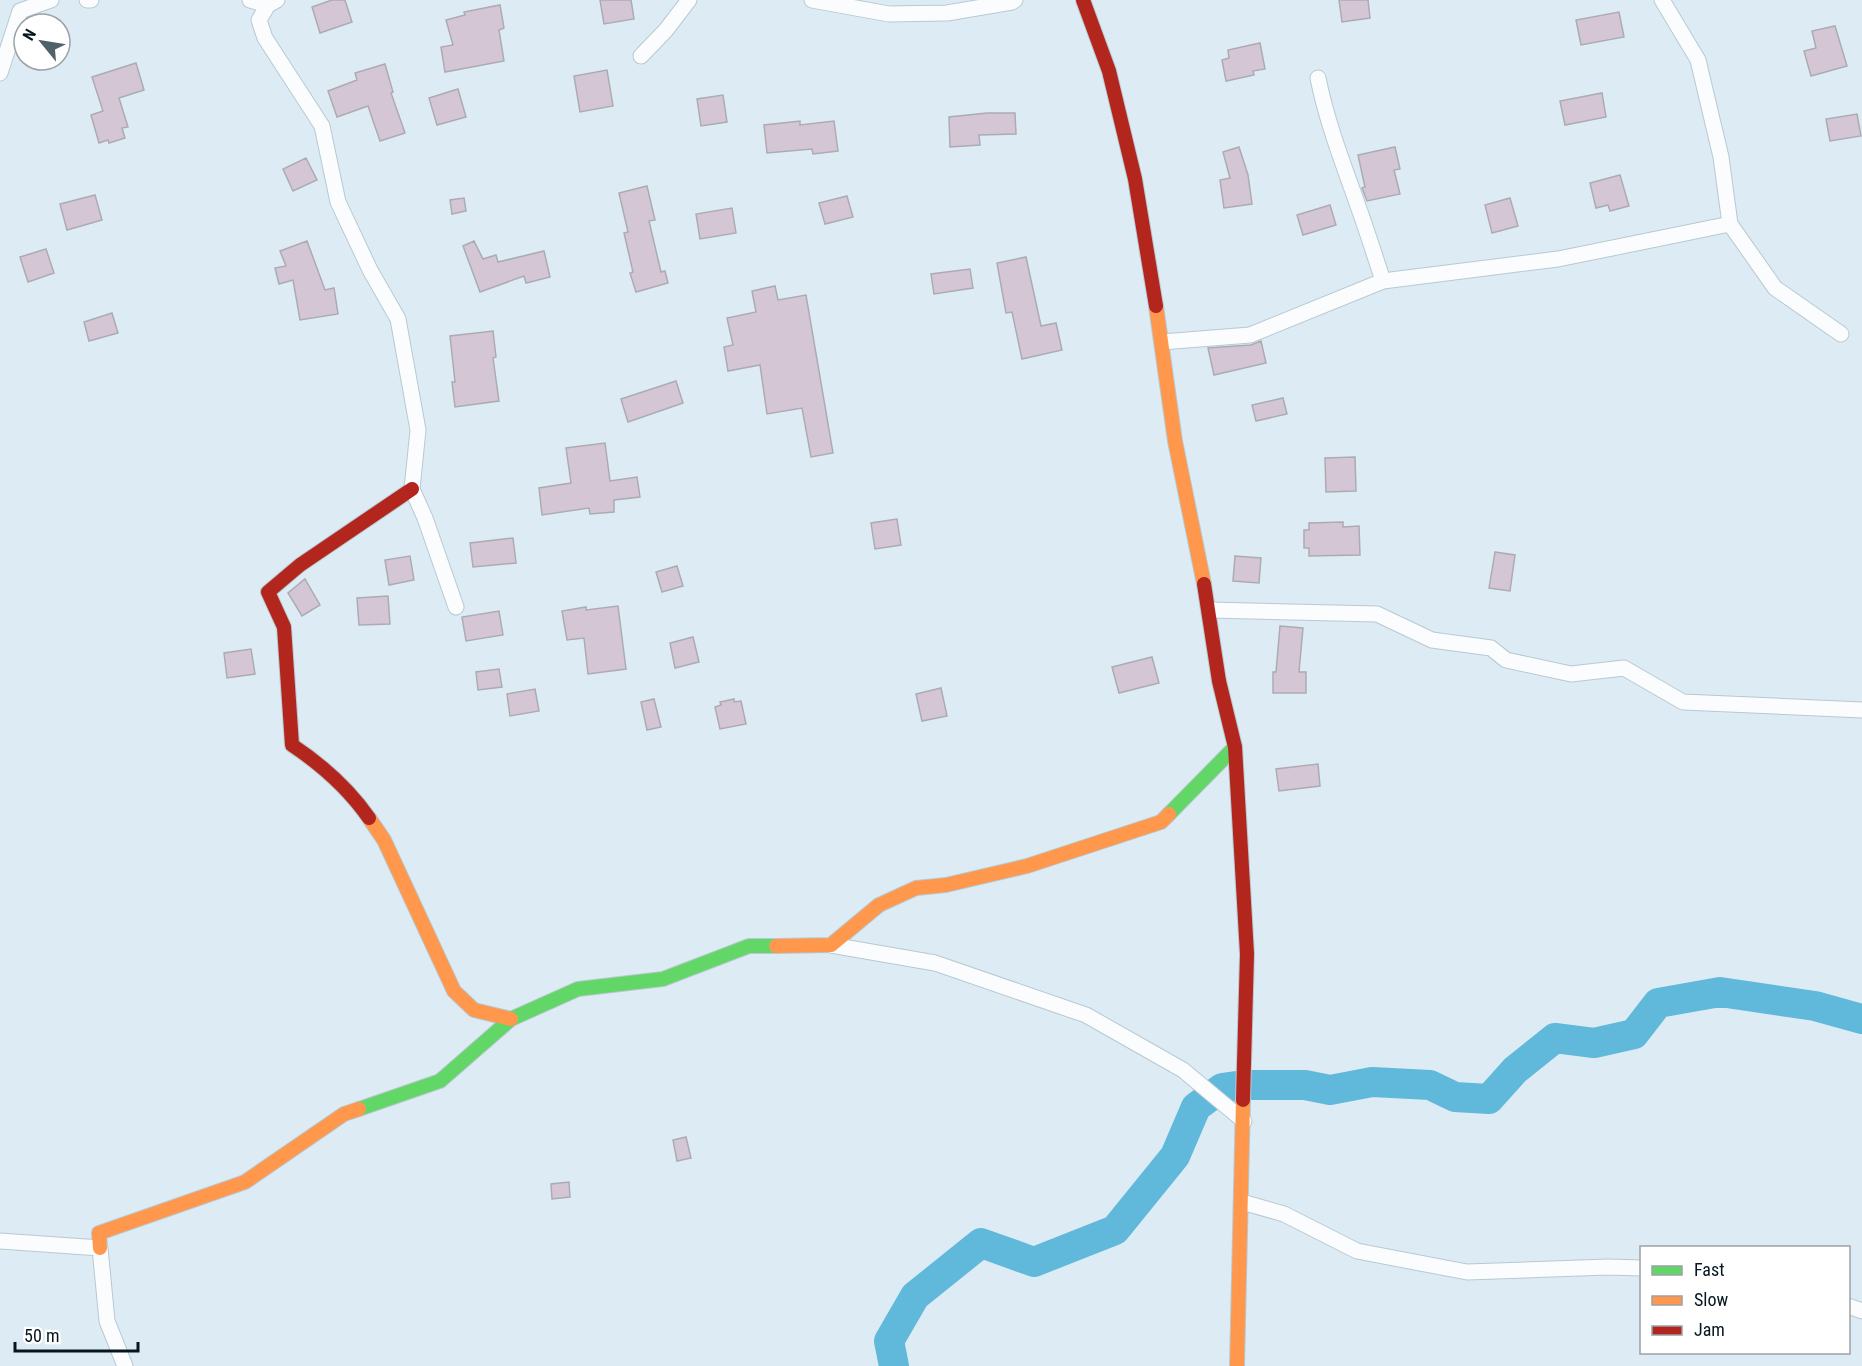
<svg xmlns="http://www.w3.org/2000/svg" width="1862" height="1366" font-family="'Roboto Condensed',sans-serif">
<style>
.lines{fill:none;stroke-linecap:round;stroke-linejoin:round}
.river{stroke:#60b8db;stroke-width:30}
.building{fill:#d5c6d5;stroke:#acabb2;stroke-width:1.5}
.street-casing{stroke:#b8c9d1;stroke-width:17}
.fast-casing{stroke:#b8c9d1;stroke-width:16}
.slow-casing{stroke:#b8c9d1;stroke-width:16}
.jam-casing{stroke:#b8c9d1;stroke-width:16}
.street{stroke:#fafcfd;stroke-width:15}
.fast{stroke:#63d668;stroke-width:14}
.slow{stroke:#ff974d;stroke-width:14}
.jam{stroke:#b3261e;stroke-width:14}
</style>
<rect width="100%" height="100%" fill="#ddecf4"/>
<g class="lines">
<path class="river" d="M 1252,1085 L 1305,1085 L 1330,1090 L 1372,1082 L 1430,1085 L 1455,1097 L 1489,1099 L 1515,1070 L 1555,1038 L 1594,1043 L 1634,1034 L 1658,1003 L 1720,992 L 1815,1006 L 1862,1019
M 894,1366 L 889,1341 L 915,1296 L 981,1243 L 1034,1262 L 1115,1230 L 1175,1156 L 1196,1107 L 1222,1088 L 1236,1086"/>
</g>
<path class="building" d="M 332,0 L 345,0 L 352,22 L 320,33 L 312,7 Z
M 600,0 L 631,0 L 634,19 L 604,24 Z
M 1339,0 L 1368,0 L 1370,18 L 1342,22 Z
M 500,5 L 504,28 L 499,30 L 504,61 L 445,72 L 441,47 L 453,45 L 446,20 L 465,15 L 464,12 Z
M 1619,12 L 1624,37 L 1581,45 L 1576,20 Z
M 1835,26 L 1847,66 L 1811,76 L 1804,51 L 1816,48 L 1812,31 Z
M 1260,43 L 1265,69 L 1253,71 L 1254,75 L 1226,81 L 1222,60 L 1229,58 L 1228,50 Z
M 136,63 L 144,90 L 119,98 L 128,127 L 122,128 L 125,138 L 109,143 L 108,140 L 99,143 L 91,115 L 103,111 L 92,77 Z
M 385,64 L 393,92 L 391,93 L 405,133 L 380,141 L 368,106 L 337,117 L 328,91 L 357,80 L 355,73 Z
M 607,70 L 613,106 L 580,112 L 574,76 Z
M 458,89 L 466,117 L 437,125 L 429,98 Z
M 1602,93 L 1606,117 L 1565,125 L 1560,101 Z
M 723,95 L 727,122 L 701,126 L 697,99 Z
M 987,113 L 1015,113 L 1016,134 L 979,135 L 980,145 L 950,147 L 949,117 Z
M 1857,114 L 1861,136 L 1830,141 L 1826,119 Z
M 800,121 L 800,125 L 834,121 L 838,151 L 813,154 L 812,149 L 767,153 L 764,125 Z
M 1239,147 L 1248,175 L 1252,204 L 1224,208 L 1220,180 L 1230,178 L 1223,152 Z
M 1395,147 L 1400,169 L 1394,170 L 1400,194 L 1367,201 L 1362,188 L 1365,187 L 1358,155 Z
M 306,158 L 317,180 L 293,191 L 283,169 Z
M 1620,175 L 1629,206 L 1610,211 L 1608,205 L 1596,208 L 1590,183 Z
M 647,186 L 655,220 L 649,221 L 661,272 L 665,271 L 668,283 L 636,292 L 630,273 L 633,272 L 624,233 L 628,232 L 619,193 Z
M 95,195 L 102,220 L 67,230 L 60,204 Z
M 847,196 L 853,217 L 825,224 L 819,203 Z
M 464,198 L 466,211 L 452,214 L 450,200 Z
M 1510,198 L 1518,226 L 1492,233 L 1485,205 Z
M 1330,205 L 1336,225 L 1303,235 L 1297,215 Z
M 732,208 L 736,233 L 700,239 L 696,214 Z
M 307,241 L 325,290 L 334,288 L 338,314 L 300,320 L 293,280 L 279,284 L 275,268 L 286,266 L 280,251 Z
M 474,241 L 483,259 L 496,255 L 498,262 L 544,251 L 550,277 L 526,283 L 524,276 L 480,292 L 463,246 Z
M 46,249 L 54,273 L 28,282 L 20,257 Z
M 1026,257 L 1041,326 L 1056,323 L 1062,350 L 1022,359 L 1012,312 L 1006,313 L 997,263 Z
M 970,269 L 973,288 L 934,294 L 931,274 Z
M 775,286 L 778,300 L 806,295 L 833,453 L 811,457 L 802,408 L 767,414 L 760,365 L 728,371 L 724,347 L 733,345 L 727,318 L 756,312 L 752,291 Z
M 112,313 L 118,333 L 89,341 L 84,322 Z
M 493,331 L 496,357 L 493,358 L 499,401 L 455,407 L 452,382 L 455,382 L 450,336 Z
M 1261,341 L 1266,363 L 1214,375 L 1208,348 L 1251,345 Z
M 676,381 L 683,403 L 628,422 L 621,399 Z
M 1283,398 L 1287,414 L 1256,421 L 1252,405 Z
M 605,443 L 610,481 L 637,477 L 640,497 L 614,500 L 614,512 L 590,514 L 589,508 L 542,515 L 539,488 L 571,483 L 566,448 Z
M 1355,457 L 1356,491 L 1326,492 L 1325,458 Z
M 897,519 L 901,545 L 875,549 L 871,523 Z
M 1343,522 L 1343,527 L 1359,526 L 1360,555 L 1309,556 L 1309,548 L 1304,548 L 1304,530 L 1309,530 L 1309,523 Z
M 513,538 L 516,563 L 473,567 L 470,543 Z
M 1495,552 L 1515,555 L 1510,591 L 1489,588 Z
M 410,556 L 414,580 L 389,585 L 385,560 Z
M 1235,556 L 1261,558 L 1259,583 L 1233,581 Z
M 677,566 L 683,586 L 662,592 L 656,572 Z
M 305,579 L 320,605 L 302,616 L 288,593 Z
M 388,596 L 390,624 L 359,625 L 357,598 Z
M 618,606 L 626,669 L 588,674 L 584,638 L 567,640 L 562,611 L 586,607 L 586,610 Z
M 499,611 L 503,635 L 466,641 L 462,617 Z
M 1280,626 L 1303,628 L 1299,672 L 1306,672 L 1306,693 L 1273,693 L 1273,672 L 1276,672 Z
M 693,637 L 699,662 L 675,668 L 670,643 Z
M 251,649 L 255,674 L 227,678 L 224,653 Z
M 1152,657 L 1159,683 L 1119,693 L 1112,667 Z
M 499,669 L 502,687 L 478,690 L 476,672 Z
M 941,688 L 947,716 L 922,721 L 916,694 Z
M 535,689 L 539,711 L 510,716 L 507,694 Z
M 654,699 L 661,727 L 647,730 L 641,702 Z
M 734,699 L 734,702 L 741,701 L 746,724 L 720,729 L 715,707 L 721,705 L 720,702 Z
M 1318,764 L 1320,786 L 1279,791 L 1276,769 Z
M 686,1137 L 691,1158 L 677,1161 L 673,1140 Z
M 569,1182 L 570,1197 L 552,1199 L 551,1184 Z"/>
<g class="lines">
<defs>
<path id="street" d="M 87,0 L 91,0
M 250,0 L 268,5
M 277,0 L 268,5 L 259,20 L 265,38 L 322,126 L 338,202 L 370,270 L 398,319 L 418,430 L 412,489 L 425,518 L 456,607
M 812,0 L 889,14 L 947,13 L 1012,2 L 1015,0
M 1662,0 L 1698,60 L 1721,157 L 1730,224 L 1775,288 L 1841,334
M 641,56 L 666,30 L 689,0
M 0,73 L 20,11 L 51,0
M 1318,78 C 1327,123 1343,163 1358,206 C 1367,231 1375,256 1383,281
M 1162,342 L 1250,335 L 1383,281 L 1558,259 L 1730,224
M 1209,610 L 1377,614 L 1432,640 L 1491,648 L 1506,660 L 1571,674 L 1624,668 L 1683,702 L 1862,710
M 831,945 L 935,963 L 1086,1015 L 1183,1070 L 1244,1121
M 1242,1202 L 1284,1214 L 1357,1251 L 1467,1272 L 1608,1267 L 1642,1268
M 0,1241 L 100,1248 L 107,1321 L 125,1366
M 1848,1306 L 1862,1311"/>
<path id="fast" d="M 1169,814 L 1235,747
M 359,1109 L 440,1081 L 511,1019 L 578,989 L 663,979 L 749,946 L 776,946"/>
<path id="slow" d="M 1156,306 L 1175,441 L 1204,584
M 369,818 L 384,840 L 454,991 L 474,1010 L 511,1019
M 776,946 L 831,945 L 879,905 L 916,888 L 946,885 L 1027,866 L 1161,822 L 1169,814
M 100,1248 L 99,1233 L 245,1182 L 344,1114 L 359,1109
M 1237,1366 L 1243,1100"/>
<path id="jam" d="M 1083,0 L 1109,71 L 1135,179 L 1156,306
M 1204,584 L 1219,681 L 1235,747 L 1247,954 L 1243,1100
M 369,818 C 348,788 322,765 292,745 L 284,627 L 268,592 L 300,565 L 412,489"/>
</defs>
<use href="#street" class="street-casing"/>
<use href="#fast" class="fast-casing"/>
<use href="#slow" class="slow-casing"/>
<use href="#jam" class="jam-casing"/>
<use href="#street" class="street"/>
<use href="#fast" class="fast"/>
<use href="#slow" class="slow"/>
<use href="#jam" class="jam"/>
</g>
<rect x="1640" y="1246" width="210" height="108" fill="#ffffff" stroke="#9ba2a5" stroke-width="1.5"/>
<rect x="1652" y="1266" width="30" height="9" fill="#63d668" stroke="#9ba2a5" stroke-width="1.5"/>
<text x="1694" y="1276" font-size="18" fill="#04161f">Fast</text>
<rect x="1652" y="1296" width="30" height="9" fill="#ff974d" stroke="#9ba2a5" stroke-width="1.5"/>
<text x="1694" y="1306" font-size="18" fill="#04161f">Slow</text>
<rect x="1652" y="1326" width="30" height="9" fill="#b3261e" stroke="#9ba2a5" stroke-width="1.5"/>
<text x="1694" y="1336" font-size="18" fill="#04161f">Jam</text>
<g transform="translate(42 42) rotate(300)"><circle r="28" fill="#ffffff" stroke="#9ba2a5" stroke-width="1.5"/>
<path d="M0-4.5L10 22L0 15L-10 22Z" fill="#50616a"/>
<text y="-9" font-size="16" font-weight="bold" text-anchor="middle" fill="#04161f">N</text>
</g>
<path d="M15 1342v9h123v-9" fill="none" stroke="#04161f" stroke-width="3"/>
<text x="24" y="1342" font-size="18" fill="#04161f" stroke="#ffffff" stroke-width="4.5" paint-order="stroke">50 m</text>
</svg>
